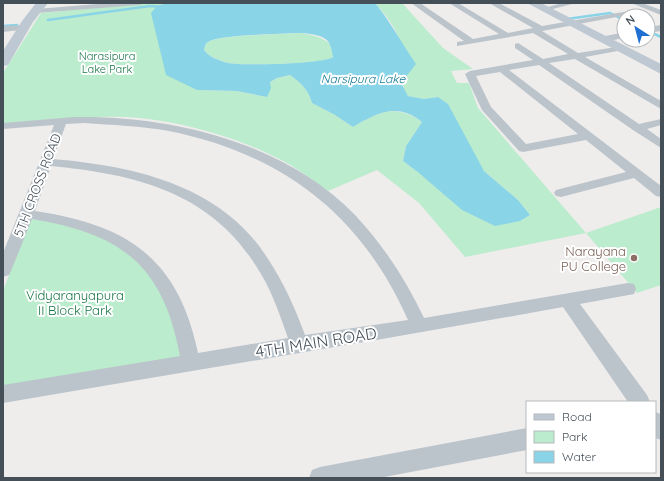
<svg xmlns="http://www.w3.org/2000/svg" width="664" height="481" font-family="Quicksand,sans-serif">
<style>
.green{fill:#bbeccd}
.water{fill:#8ad4e7;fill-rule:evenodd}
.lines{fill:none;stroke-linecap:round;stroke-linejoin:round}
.stream{stroke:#8ad4e7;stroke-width:2.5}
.street{fill:#bbc4cb;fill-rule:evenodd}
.secondary{fill:#bdc8d2;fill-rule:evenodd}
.education-dot{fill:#8d6e63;stroke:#fff;stroke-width:1.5}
.labels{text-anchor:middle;stroke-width:4;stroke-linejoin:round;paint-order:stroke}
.far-park-label{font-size:11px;fill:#1a7547;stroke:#fff}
.far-water-label{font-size:12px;font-style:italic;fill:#127c97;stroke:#fff}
.street-label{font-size:13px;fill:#454f58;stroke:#fff}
.education-label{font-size:13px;fill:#785e54;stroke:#fff;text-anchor:end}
.park-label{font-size:13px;fill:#1a7547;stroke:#fff}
.near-street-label{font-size:16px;fill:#454f58;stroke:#fff}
</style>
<rect width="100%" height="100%" fill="#efecec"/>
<path class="green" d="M 145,3 L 166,3 L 161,4 L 197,90 L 237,91 L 267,97 L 270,82 L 277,78 L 290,75 C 301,83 308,89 312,103 L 335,115 L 353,127 C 378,112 395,103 422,122 L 406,146 L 403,161 L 419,173 L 520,221 L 530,215 L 518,200 L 484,171 L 438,97 L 424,99 L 408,96 C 394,73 404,62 399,40 C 396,27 384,13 375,3 L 402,3 L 443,48 L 473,69 L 451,71 L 457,83 L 469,83 L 478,108 L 586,233 L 661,207 L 661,285 L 637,293 L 586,233 L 465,257 L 419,203 L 377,170 L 328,191 C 312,180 295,166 277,158 C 235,136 172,119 125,117 C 84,116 43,120 3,124 L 3,73 L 41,13 Z
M 301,33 C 313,35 339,40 332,58 C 319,64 243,66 228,63 C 220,61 209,57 204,50 C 205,46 205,44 208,42 C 218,35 285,34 301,33 Z
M 30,219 L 48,221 L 95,233 L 135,256 L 168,298 L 183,358 L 3,388 L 3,291 Z"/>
<path class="water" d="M 166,3 L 375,3 C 391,22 402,44 416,64 L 401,83 L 408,96 L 424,99 L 438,97 L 448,104 L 484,171 L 518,200 L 530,215 L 520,221 L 495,226 L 462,210 L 419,173 L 403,161 L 406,146 L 422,122 C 397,102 377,113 353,127 L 335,115 L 312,103 C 308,89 301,83 290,75 L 277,78 L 270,82 L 271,88 L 267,97 L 237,91 L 197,90 L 166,75 L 151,13 L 157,6 ZM 296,33 C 305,33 327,34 330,45 C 332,49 332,53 333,57 C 324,64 242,66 228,63 C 220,61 209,57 204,50 C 205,46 205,44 208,42 C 218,35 280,34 296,33 Z"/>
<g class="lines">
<path class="stream" d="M 567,19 L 610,13 L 624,20
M 48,20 L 150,6 L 163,7
M 3,26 L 17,25
M 648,31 L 661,37"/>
<path class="street" d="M 110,3 L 144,3 L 140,5 L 36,13 L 32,11 L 36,9 Z
M 411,3 L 420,3 L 473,39 L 499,34 L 449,3 L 458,3 L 508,33 L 533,28 L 489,3 L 499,3 L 542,26 L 635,10 L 636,12 L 632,14 L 542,31 L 578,53 L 623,46 L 623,50 L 585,57 L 661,101 L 661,109 L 575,59 L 549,63 L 639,124 L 661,119 L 661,125 L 647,129 L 661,139 L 661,148 L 633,130 L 539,65 L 509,70 L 661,186 L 661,197 L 656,196 L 634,178 L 561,197 L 556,196 L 554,193 L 556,190 L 626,172 L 586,140 L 523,152 L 519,151 L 482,110 L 465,74 L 470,71 L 533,60 L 515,48 L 515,44 L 518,43 L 543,59 L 568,54 L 533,33 L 457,46 L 457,42 L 464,41 ZM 500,72 L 578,134 L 526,144 L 491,107 L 476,76 Z
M 562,3 L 576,3 L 545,11 L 541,9 Z
M 631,3 L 642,3 L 661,10 L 661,15 Z
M 25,25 L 28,25 L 28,29 L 3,32 L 3,26 Z
M 661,25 L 661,31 L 648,33 L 648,27 Z
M 621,33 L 624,34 L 624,38 L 603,42 L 599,39 L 600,37 Z
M 74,117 C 171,115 286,143 355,215 C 384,246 406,280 424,318 L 628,283 L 634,284 L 636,289 L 634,294 L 580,304 L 647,395 L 650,402 L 628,402 L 563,307 C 376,341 190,371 3,403 L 3,385 L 180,356 C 163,264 121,234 32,219 L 11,271 L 9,275 L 3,277 L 3,253 L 54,125 L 3,129 L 3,123 ZM 84,123 C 112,125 141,126 169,131 C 282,154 361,214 408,320 L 305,335 C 295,308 284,283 268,259 C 222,185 134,166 53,159 L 66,124 ZM 51,166 C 133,174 209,191 256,266 C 271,288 279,313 288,338 L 198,353 C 178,258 128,225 35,211 Z
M 655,412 L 661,414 L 661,440 L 655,438 Z
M 527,428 L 527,450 L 379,478 L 309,478 L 312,470 L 320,467 Z"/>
<path class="secondary" d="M 36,3 L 48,3 L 33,22 L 8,65 L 3,66 L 3,51 L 22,21 Z
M 527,3 L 541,3 L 661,64 L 661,74 Z"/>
</g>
<circle class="education-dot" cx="634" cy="258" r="4"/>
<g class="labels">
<g class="far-park-label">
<text x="107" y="60">Narasipura<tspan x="107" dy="13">Lake Park</tspan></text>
</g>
<g class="far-water-label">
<text x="363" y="83">Narsipura Lake</text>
</g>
<g class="street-label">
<text transform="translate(37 185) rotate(-69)" y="5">5TH CROSS ROAD</text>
</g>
<g class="education-label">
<text x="626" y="256">Narayana<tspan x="626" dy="15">PU College</tspan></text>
</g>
<g class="park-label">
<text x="75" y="300">Vidyaranyapura<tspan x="75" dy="15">II Block Park</tspan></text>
</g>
<g class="near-street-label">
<text transform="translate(316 342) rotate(-9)" y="6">4TH MAIN ROAD</text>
</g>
</g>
<rect width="664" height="481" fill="none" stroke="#454f58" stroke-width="8"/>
<rect x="526" y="401" width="130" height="72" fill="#ffffff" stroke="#b5b9bc"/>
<rect x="534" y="414" width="20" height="6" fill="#bdc8d2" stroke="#b5b9bc"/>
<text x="562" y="421" font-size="12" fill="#454f58">Road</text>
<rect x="534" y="431" width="20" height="12" fill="#bbeccd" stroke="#b5b9bc"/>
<text x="562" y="441" font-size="12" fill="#454f58">Park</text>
<rect x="534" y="451" width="20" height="12" fill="#8ad4e7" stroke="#b5b9bc"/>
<text x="562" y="461" font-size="12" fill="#454f58">Water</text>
<g transform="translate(636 28) rotate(324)"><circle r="19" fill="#ffffff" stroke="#b5b9bc"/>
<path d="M0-3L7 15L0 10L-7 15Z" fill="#2070d4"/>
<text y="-6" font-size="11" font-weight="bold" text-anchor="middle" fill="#454f58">N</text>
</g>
</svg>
